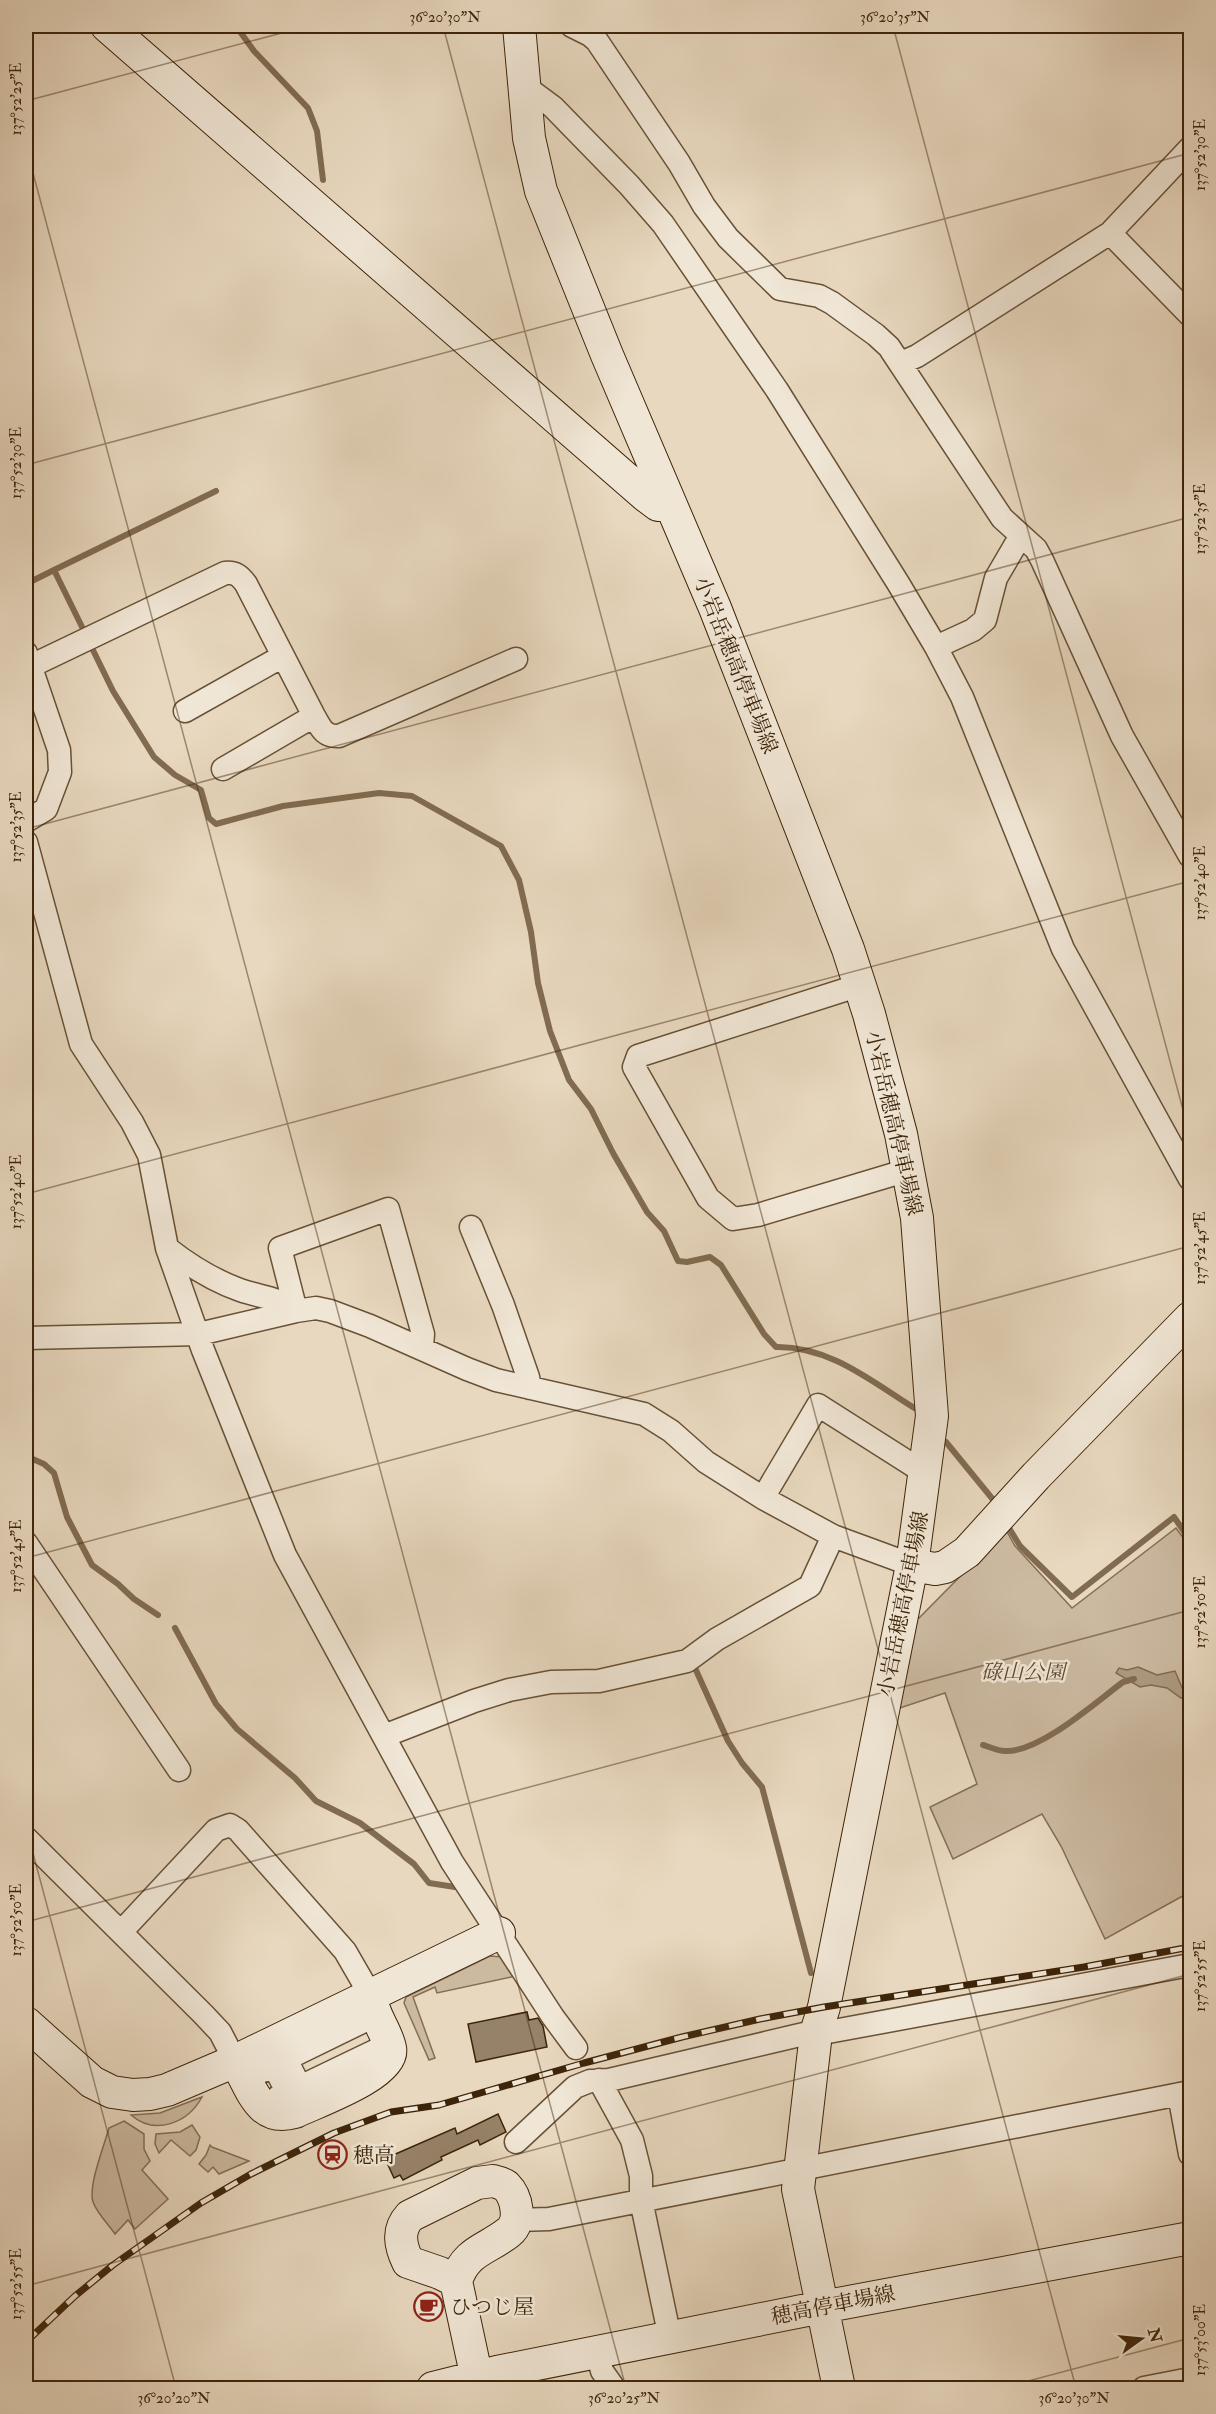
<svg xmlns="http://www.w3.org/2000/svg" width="1216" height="2414" font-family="'IM FELL Double Pica','Noto Serif JP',serif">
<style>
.green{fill:#cbb9a0;stroke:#846e54;stroke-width:1.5}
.water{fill:#ae9b81;stroke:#816b51;stroke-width:1.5}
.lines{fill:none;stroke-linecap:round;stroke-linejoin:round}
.stream{stroke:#816b51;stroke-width:6}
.building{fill:#968268;stroke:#3d2409;stroke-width:1.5}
.street-casing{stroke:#685136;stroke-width:25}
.secondary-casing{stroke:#3d2409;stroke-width:34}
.street{stroke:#f0e6d5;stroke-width:22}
.secondary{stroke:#f0e6d5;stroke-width:32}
.rail-casing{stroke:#3d2409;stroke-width:7}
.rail{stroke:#f0e6d5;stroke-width:4.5;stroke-dasharray:14;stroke-linecap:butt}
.ticks{fill:none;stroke:#3d2409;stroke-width:1.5;stroke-opacity:0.45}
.labels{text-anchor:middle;stroke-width:5;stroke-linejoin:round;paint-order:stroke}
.street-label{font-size:21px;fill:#3d2409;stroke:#f0e6d5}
.park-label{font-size:21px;font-style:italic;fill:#60492f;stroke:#f0e6d5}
.poi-label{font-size:21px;fill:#3d2409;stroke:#f0e6d5;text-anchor:start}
.neatline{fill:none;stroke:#3d2409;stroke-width:2}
.ticks-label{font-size:15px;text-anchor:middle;fill:#3d2409}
</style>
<rect width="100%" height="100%" fill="#e8d8bf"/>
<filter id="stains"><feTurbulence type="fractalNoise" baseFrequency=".00333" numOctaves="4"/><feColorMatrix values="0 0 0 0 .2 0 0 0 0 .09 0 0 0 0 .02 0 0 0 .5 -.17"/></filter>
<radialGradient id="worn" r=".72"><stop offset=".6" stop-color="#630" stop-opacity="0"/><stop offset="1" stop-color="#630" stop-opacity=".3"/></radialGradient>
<path class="green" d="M 1176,1528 L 1190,1547 L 1190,1892 L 1105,1939 L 1061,1846 L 1042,1814 L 953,1859 L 930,1807 L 977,1784 L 945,1693 L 894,1710 L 913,1619 L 919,1618 L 1006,1530 L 1015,1546 L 1072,1608 Z
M 490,1956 L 503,1957 L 516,1976 L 437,1993 L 435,1987 L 413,1997 L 435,2058 L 429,2060 L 404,2003 L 406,1997 Z
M 202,2097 C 188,2123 155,2136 131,2115 L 160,2113 Z
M 124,2121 L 144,2134 L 144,2149 L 150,2161 L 142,2170 L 168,2199 L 135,2229 L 128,2220 L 115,2234 C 108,2224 97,2213 93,2202 C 88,2186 104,2146 109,2128 Z
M 192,2125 L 200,2137 L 196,2150 L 190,2156 L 171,2140 L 159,2153 L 155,2144 L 156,2134 L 180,2132 Z
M 210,2145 L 212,2147 L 249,2161 L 219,2174 L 213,2167 L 208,2172 L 199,2164 L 206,2155 Z"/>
<path class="water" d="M 1138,1667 L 1157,1675 L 1175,1671 L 1183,1690 L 1190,1694 L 1190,1700 L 1181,1698 L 1167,1688 L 1151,1685 L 1140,1687 L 1116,1673 L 1119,1668 L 1127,1670 Z"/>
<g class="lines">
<path class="stream" d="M 236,26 L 254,51 L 308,108 L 317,131 L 323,180
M 54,570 L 216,491
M 26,581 L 28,583 L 54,570 L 86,635
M 90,644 L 113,691 L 154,757 L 175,775 L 201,790 L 209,818 L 216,824 L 283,806 L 379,793 L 412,796 L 501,846 L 519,880 L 531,932 L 538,983 L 550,1031 L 569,1080 L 591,1109 L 613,1153 L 647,1212 L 664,1231 L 678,1261 L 687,1262 L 710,1257 L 721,1265 L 764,1334 L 776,1347 C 830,1346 872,1382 916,1409
M 946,1442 L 995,1502
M 26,1456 L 44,1464 L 54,1473 L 67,1517 L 92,1565 L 118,1584 L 134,1599 L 158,1615
M 1009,1528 L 1020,1546 L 1072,1597 L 1174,1517 L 1190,1540
M 175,1628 L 216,1704 L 237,1729 L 295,1778 L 316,1801 L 360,1823 L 414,1864 L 429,1883 L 455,1887
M 695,1668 L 728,1741 L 742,1763 L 762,1787 L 811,1973
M 983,1745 C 990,1747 998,1751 1005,1751 C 1039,1753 1096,1702 1123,1682 L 1134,1679"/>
</g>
<path class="building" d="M 527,2012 L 529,2020 L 538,2018 L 543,2026 L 547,2047 L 476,2062 L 468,2024 Z
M 498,2114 L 506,2132 L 480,2145 L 478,2140 L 441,2157 L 442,2160 L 403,2180 L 400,2175 L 394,2178 L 388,2165 L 393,2162 L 391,2156 L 455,2128 L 457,2134 Z"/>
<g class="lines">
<defs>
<path id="street" d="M 572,26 L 590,35 L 597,41 L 679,163 L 704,206 L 728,238 L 780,289 L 819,296 L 832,303 L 876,335 L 889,347 L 1002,518 L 1036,549 L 1042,560 L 1122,736 L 1190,856
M 526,87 L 553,107 L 629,185 L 663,224 L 777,390 L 898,583 L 936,647 L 962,697 L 1063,949 L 1190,1179
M 1110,233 L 1190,315
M 901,363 L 917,356 L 1110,233 L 1190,148
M 936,647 L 973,630 L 985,620 L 996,578 L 1020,537
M 31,666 L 225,573 C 236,572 240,576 246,584 L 314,716 C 321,728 324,737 339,736 L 516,659
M 185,711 L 283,656
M 223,769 L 314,716
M 26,821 L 46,809 L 60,772 L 59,750 L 26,653
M 26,842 L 81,1044 L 132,1122 L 149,1155 L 167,1248 L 203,1350 L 285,1555 L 452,1862 L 553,2017 L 576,2048
M 860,985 L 638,1056 L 634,1067 L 708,1198 L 733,1219 L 758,1215 L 908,1170
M 471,1227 L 503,1305 L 528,1377 L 530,1388
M 167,1248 C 190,1266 212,1280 240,1290 C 263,1298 274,1296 296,1311
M 296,1311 L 280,1248 L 388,1209 L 423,1334 L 422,1347
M 26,1338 L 199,1334 L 296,1311 L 316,1308 L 330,1311 L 370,1326 L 467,1369 L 496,1380 L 644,1414 L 671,1431 L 706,1462 L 763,1498 L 833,1536 L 912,1565
M 763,1498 L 818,1405 L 925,1473
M 26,1543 L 179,1770
M 384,1736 L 474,1701 L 509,1690 L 551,1682 L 599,1681 L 687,1661 L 717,1639 L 810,1586 L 833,1536
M 26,1838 L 203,2014 L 220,2032 L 235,2061
M 121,1932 L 216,1830 L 230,1825 L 238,1830 L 345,1951 L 371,1996
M 354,2015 L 362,2016 L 366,2020 L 286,2059 L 300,2087 L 377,2050 L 369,2066 L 301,2099 L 290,2104 L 282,2103 L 279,2096 L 287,2092 L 274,2066 L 258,2073 L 256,2070 L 259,2060 Z
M 828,2032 L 1190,1965
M 599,2080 L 632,2140 L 641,2176 L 641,2200 L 670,2338
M 1179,2094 L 1190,2154
M 516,2142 L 575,2087 L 590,2081 L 609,2080 L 804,2034
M 517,2220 L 549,2219 L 1190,2092
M 597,2352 L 602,2371 L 614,2388
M 1144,2388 L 1190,2379"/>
<path id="secondary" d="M 107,26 L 646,496 L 658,505 L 670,504
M 519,26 L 529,138 L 541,191 L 607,355 L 715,608 L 848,949 L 869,1014 L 901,1134 L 917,1218 L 932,1416 L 912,1565 L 824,2007 L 816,2033 L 798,2189 L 839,2388
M 912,1565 L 935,1569 L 945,1567 L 967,1552 L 1036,1476 L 1190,1318
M 26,2023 L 92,2082 L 112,2092 L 133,2095 L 150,2094 L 167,2090 L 235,2061 L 499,1933
M 235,2061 C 252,2086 257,2123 295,2112 C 315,2102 396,2074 390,2048 C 386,2029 372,2015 371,1996
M 493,2181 C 497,2182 503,2184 506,2186 C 517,2197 522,2222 509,2232 C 487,2250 466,2250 456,2281 L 440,2273 L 408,2262 C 400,2245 397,2230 410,2216 L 477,2183 Z
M 456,2281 L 479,2388
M 433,2388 L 497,2372 L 822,2307 L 1190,2238"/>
</defs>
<use href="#street" class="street-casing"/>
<use href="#secondary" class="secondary-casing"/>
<use href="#street" class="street"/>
<use href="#secondary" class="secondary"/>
<defs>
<path id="rail" d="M 26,2342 L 75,2296 L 113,2265 L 201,2203 L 251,2174 L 334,2133 L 391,2112 L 439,2105 L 584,2063 L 682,2037 L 760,2019 L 824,2007 L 1084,1967 L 1190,1947"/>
</defs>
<use href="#rail" class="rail-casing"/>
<use href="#rail" class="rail"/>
</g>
<path class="ticks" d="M 443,26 L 1076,2388M 893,26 L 1190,1136M 26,101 L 308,26M 26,147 L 626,2388M 26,465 L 1190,153M 26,829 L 1190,517M 26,1194 L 1190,881M 26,1558 L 1190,1246M 26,1827 L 176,2388M 26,1922 L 1190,1610M 26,2286 L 1190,1974M 1002,2388 L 1190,2338"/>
<defs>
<symbol id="station-ring" viewBox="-11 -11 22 22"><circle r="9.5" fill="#f0e6d5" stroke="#8f2418" stroke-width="1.5"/><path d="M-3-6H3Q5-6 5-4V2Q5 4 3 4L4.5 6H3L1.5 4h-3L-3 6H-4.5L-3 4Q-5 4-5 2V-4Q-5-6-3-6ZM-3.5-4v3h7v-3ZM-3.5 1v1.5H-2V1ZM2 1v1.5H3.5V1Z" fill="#8f2418"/></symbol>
<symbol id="cafe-ring" viewBox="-11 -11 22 22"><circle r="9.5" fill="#f0e6d5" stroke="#8f2418" stroke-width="1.5"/><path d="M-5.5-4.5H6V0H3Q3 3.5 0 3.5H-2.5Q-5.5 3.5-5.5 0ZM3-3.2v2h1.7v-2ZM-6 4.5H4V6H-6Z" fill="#8f2418"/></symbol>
</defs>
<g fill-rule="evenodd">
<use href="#station-ring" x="316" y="2138" width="33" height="33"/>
<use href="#cafe-ring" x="412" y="2290" width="33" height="33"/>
</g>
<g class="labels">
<g class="street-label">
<text transform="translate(736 665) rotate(68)" y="7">小岩岳穂高停車場線</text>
<text transform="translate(894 1123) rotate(77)" y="7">小岩岳穂高停車場線</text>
<text transform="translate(903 1604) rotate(-79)" y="7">小岩岳穂高停車場線</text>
<text transform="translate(833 2305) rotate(-11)" y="7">穂高停車場線</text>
</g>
<g class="park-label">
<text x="1023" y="1679">碌山公園</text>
</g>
<g class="poi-label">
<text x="353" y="2162">穂高</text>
<text x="450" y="2314">ひつじ屋</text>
</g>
</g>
<rect width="1216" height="2414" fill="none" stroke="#e8d8bf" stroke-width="66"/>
<g transform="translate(1141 2339) rotate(75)" stroke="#f0e6d5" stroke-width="4.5" paint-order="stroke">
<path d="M0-4.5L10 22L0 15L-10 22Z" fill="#3d2409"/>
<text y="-9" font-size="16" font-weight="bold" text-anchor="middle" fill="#3d2409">N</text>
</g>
<rect x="33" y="33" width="1150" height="2348" class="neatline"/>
<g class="ticks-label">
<text x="445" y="22">36°20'30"N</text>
<text x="895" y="22">36°20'35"N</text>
<text transform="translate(16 99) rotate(-90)" y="5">137°52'25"E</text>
<text transform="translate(1200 155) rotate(-90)" y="5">137°52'30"E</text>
<text transform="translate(16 463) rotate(-90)" y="5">137°52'30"E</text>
<text transform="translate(1200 519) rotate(-90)" y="5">137°52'35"E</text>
<text transform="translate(16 827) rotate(-90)" y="5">137°52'35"E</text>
<text transform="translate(1200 883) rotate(-90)" y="5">137°52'40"E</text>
<text transform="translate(16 1192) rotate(-90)" y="5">137°52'40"E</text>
<text transform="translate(1200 1248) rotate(-90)" y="5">137°52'45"E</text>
<text transform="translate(16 1556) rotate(-90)" y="5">137°52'45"E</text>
<text transform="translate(1200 1612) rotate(-90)" y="5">137°52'50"E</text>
<text transform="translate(16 1920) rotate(-90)" y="5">137°52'50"E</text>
<text transform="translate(1200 1976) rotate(-90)" y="5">137°52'55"E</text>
<text transform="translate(16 2284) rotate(-90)" y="5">137°52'55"E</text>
<text transform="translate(1200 2340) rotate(-90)" y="5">137°53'00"E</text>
<text x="174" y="2403">36°20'20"N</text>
<text x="624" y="2403">36°20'25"N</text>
<text x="1074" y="2403">36°20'30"N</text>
</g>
<rect width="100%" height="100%" filter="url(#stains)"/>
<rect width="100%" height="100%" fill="url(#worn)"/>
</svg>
